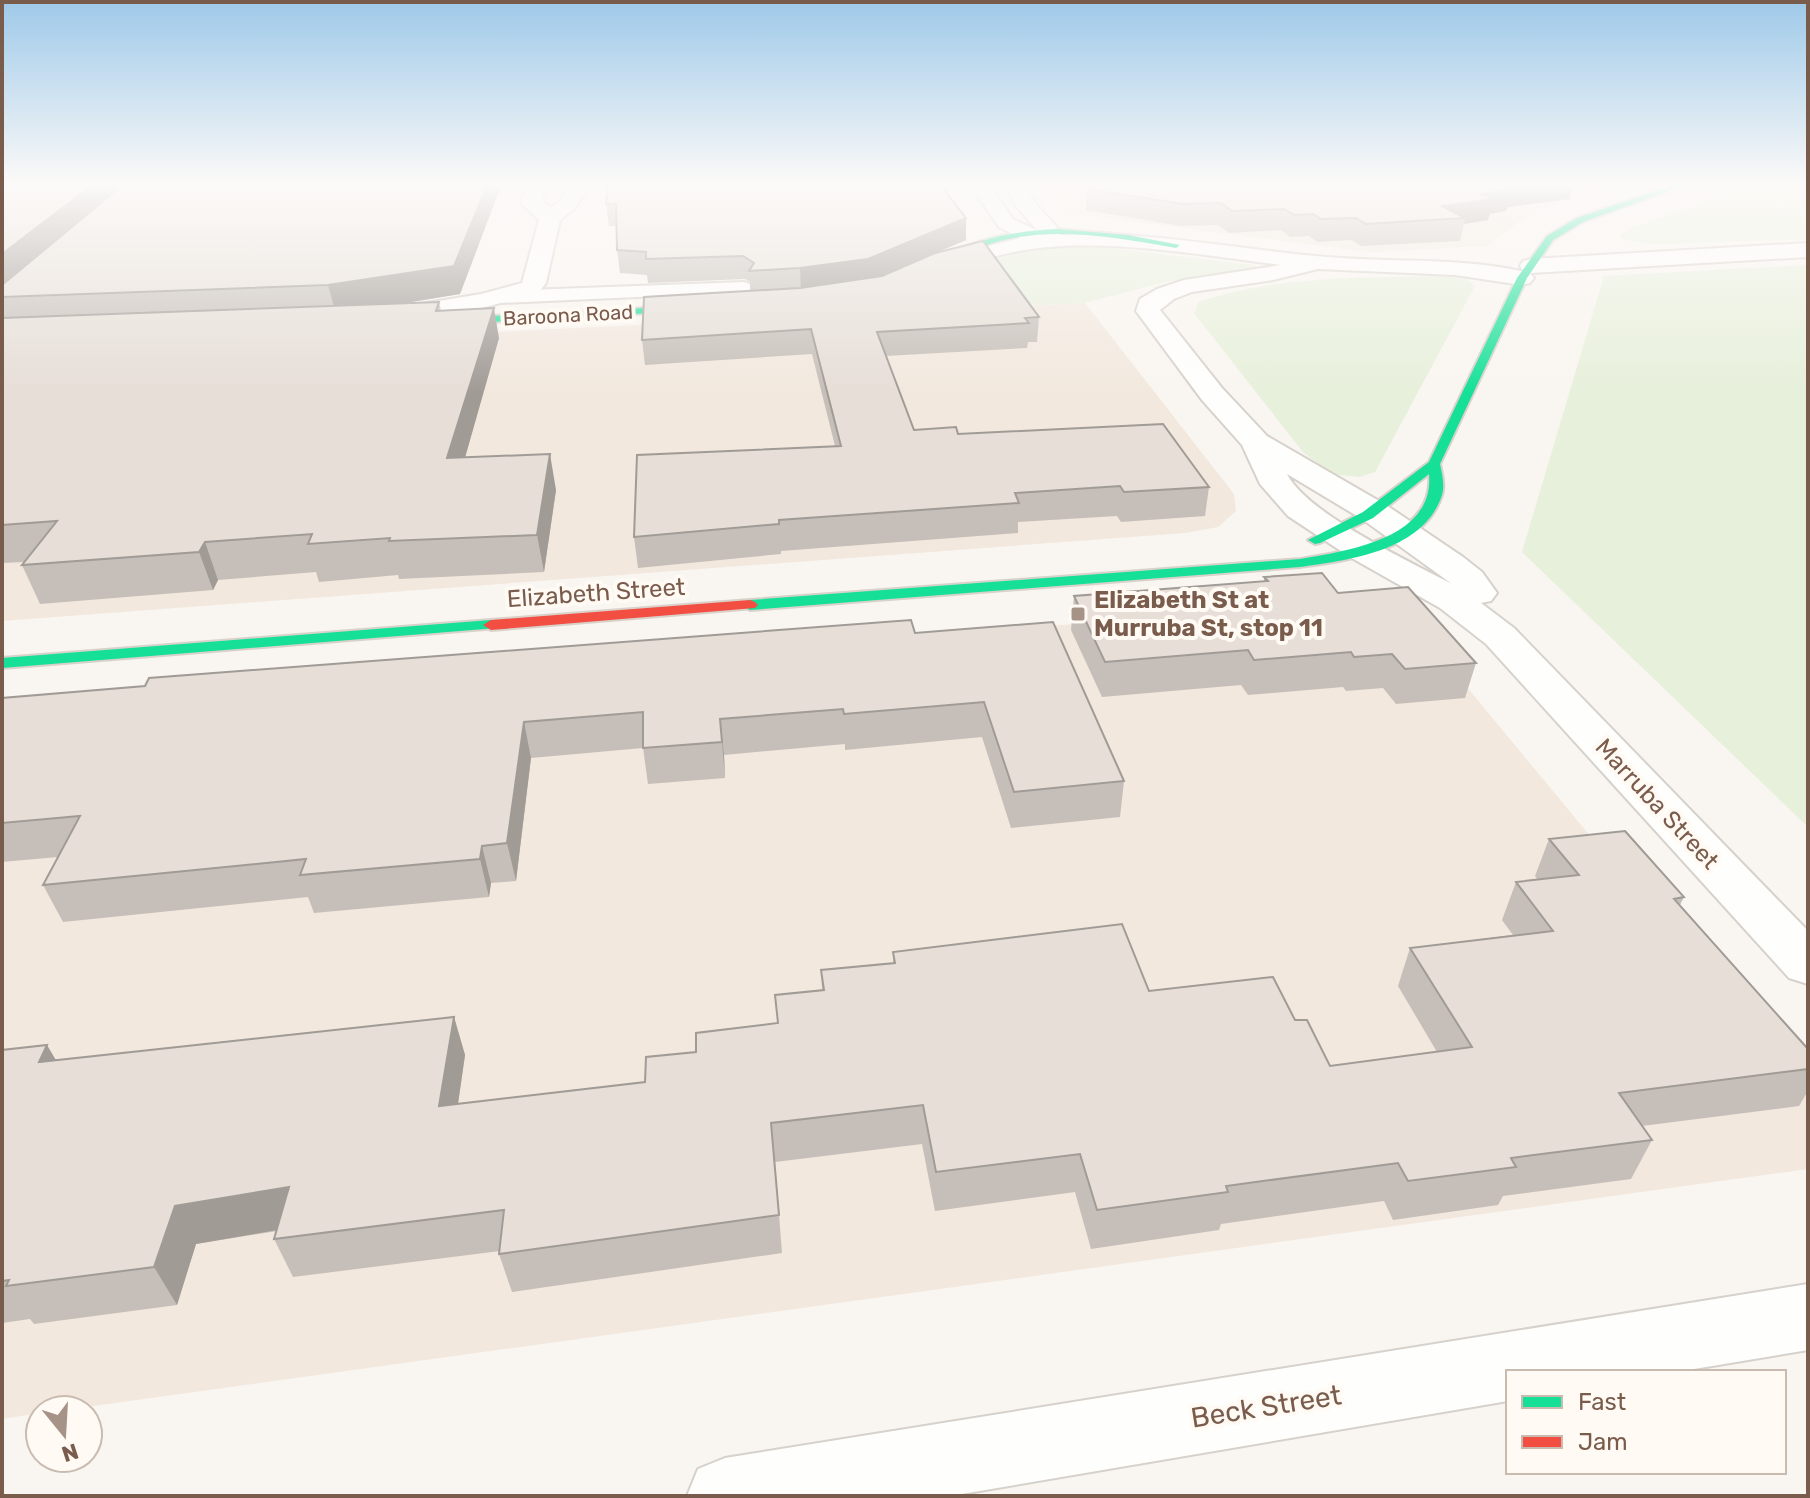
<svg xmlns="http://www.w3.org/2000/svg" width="1810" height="1498" font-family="Rubik,sans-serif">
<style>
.residential{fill:#f2e8de}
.green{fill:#e7f0db}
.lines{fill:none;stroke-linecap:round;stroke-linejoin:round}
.lane-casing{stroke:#d7d1cb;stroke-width:4}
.street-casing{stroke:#d7d1cb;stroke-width:4}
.fast-casing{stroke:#d9d2cb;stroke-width:4}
.jam-casing{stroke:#d9d2cb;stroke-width:4}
.lane{fill:#fefefd;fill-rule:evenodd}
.street{fill:#fefefd;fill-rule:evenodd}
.fast{fill:#16e098;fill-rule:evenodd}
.jam{fill:#f24e42;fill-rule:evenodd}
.wall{fill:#c6bfb9}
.shaded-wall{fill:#a19b96}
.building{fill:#e6ded7;stroke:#a19b96;stroke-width:2}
.poi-dot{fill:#a69286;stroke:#fffaf3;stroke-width:3}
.labels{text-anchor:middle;stroke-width:8;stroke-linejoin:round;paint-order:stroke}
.far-street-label{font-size:20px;fill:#7a5c4d;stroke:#fffaf3}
.street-label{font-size:24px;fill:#7a5c4d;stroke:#fffaf3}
.poi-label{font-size:24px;font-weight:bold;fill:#7a5c4d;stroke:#fffaf3;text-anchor:start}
.near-street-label{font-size:28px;fill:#7a5c4d;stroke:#fffaf3}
</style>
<rect width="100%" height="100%" fill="#f9f5f0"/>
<path class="residential" d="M 1040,183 L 1601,183 L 1614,187 L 1531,213 L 1487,246 L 1371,252 L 1065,213 Z
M 1085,303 L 1234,494 L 1236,511 L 1218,527 L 1185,533 L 2,621 L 2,356 Z
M 1393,598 L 1808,1099 L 1808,1169 L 64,1410 L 40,1410 L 40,1413 L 2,1419 L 2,711 Z"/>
<path class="green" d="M 1754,183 L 1808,183 L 1808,239 L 1653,244 L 1621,239 L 1621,234 L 1629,229 Z
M 1087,245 L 1254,265 L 1257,269 L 1165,282 L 1085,303 L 850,314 C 926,285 1005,244 1087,245 Z
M 1808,265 L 1808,827 L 1522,552 L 1604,276 Z
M 1446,276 L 1466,279 L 1475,286 L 1375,472 L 1359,477 L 1331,474 L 1303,452 L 1194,313 L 1199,302 C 1276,275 1364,278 1446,276 Z"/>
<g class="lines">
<defs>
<path id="lane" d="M 744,282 L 750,284 L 753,288 L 750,292 L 500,303 L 491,297 L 500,291 Z"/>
<path id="street" d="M 529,183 L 547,183 L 542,201 L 550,208 L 561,200 L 572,183 L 591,183 L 575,208 L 560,220 L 546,283 L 538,293 L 482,308 L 381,325 L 372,322 L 368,317 L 372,312 L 481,294 L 522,283 L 539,220 L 521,203 Z
M 969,183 L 988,183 L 1013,219 L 1037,230 L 1016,206 L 1005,183 L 1024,183 L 1035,203 L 1055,225 L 1061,235 C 1155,230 1247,252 1341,258 C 1405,262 1468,258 1530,273 L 1534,278 L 1530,283 L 1522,285 L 1455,275 L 1318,269 L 1273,280 L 1192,292 L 1174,299 L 1160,310 L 1222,388 L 1267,436 L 1386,505 L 1463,557 L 1482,572 L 1497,593 L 1491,601 L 1481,603 L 1514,628 L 1808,931 L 1808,984 L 1789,978 L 1486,644 L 1440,608 L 1350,557 L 1288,516 L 1260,484 L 1242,445 L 1202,400 L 1136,311 L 1140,299 L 1157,289 L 1184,280 L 1281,265 C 1201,255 1098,236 1019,251 C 991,256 964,266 936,273 L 928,271 L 925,266 L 928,261 L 1020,238 L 999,227 ZM 1287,474 L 1362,519 L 1452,584 C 1411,562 1307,514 1287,474 Z
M 1640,183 L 1675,183 L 1683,188 L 1673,194 L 1643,187 Z
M 1808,243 L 1808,257 L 1531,273 L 1523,271 L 1520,266 L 1523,261 L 1531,259 Z
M 1808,1284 L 1808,1350 L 1676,1372 L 1508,1372 L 1508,1401 L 950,1496 L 687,1496 L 698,1469 L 725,1458 Z"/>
<path id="fast" d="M 1679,183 L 1690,183 L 1583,222 L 1553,240 L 1527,278 L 1440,464 C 1442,474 1445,485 1442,495 C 1424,551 1349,560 1300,567 L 750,610 L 742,605 L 750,600 L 1300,559 C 1346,551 1435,539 1429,474 L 1373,518 L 1320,543 L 1315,544 L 1308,540 L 1363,512 L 1429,462 L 1517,278 L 1547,236 L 1577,218 Z
M 1057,229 L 1128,235 L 1180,245 L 1176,248 C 1114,237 1045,224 984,246 C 966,252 950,263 933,271 L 925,269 C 963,241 1011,231 1057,229 Z
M 703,305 L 708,308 L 707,310 L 436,325 L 431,322 L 436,319 Z
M 491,620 L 499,625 L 497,628 L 2,668 L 2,658 Z"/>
<path id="jam" d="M 750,600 L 755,602 L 758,605 L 755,608 L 491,630 L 483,625 L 491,620 Z"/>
</defs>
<use href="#lane" class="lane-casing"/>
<use href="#street" class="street-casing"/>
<use href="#fast" class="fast-casing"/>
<use href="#jam" class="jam-casing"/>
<use href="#lane" class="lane"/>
<use href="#street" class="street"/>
<use href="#fast" class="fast"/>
<use href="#jam" class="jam"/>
</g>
<path class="wall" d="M 2,183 L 502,183 L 460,294 L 401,304 L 439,302 L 441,311 L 499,338 L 465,457 L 556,490 L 544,572 L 399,579 L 398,575 L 319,582 L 316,572 L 218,580 L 213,590 L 40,604 L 22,565 L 25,562 L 2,563 Z
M 608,183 L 966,240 L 935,253 L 1039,317 L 1037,342 L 1028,342 L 1027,348 L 886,356 L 914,430 L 958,434 L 1209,487 L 1205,516 L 1121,522 L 1117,516 L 1018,522 L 1018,533 L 781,551 L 781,554 L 638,568 L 634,537 L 835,446 L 812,354 L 645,365 L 642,340 L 750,291 L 750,282 L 745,279 L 648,283 L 647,275 L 620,273 L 617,250 L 616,226 L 609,226 L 606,204 Z
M 1098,183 L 1574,183 L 1569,199 L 1508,207 L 1506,211 L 1490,214 L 1488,220 L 1464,224 L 1460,241 L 1361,246 L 1352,240 L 1317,242 L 1309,236 L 1290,237 L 1281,230 L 1229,233 L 1218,225 L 1181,226 L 1086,210 L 1087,189 Z
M 1264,577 L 1338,593 L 1476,663 L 1465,698 L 1396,704 L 1383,688 L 1346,691 L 1343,687 L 1248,695 L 1241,685 L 1102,697 L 1071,630 L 1074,596 L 1264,582 Z
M 915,633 L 1124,781 L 1120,817 L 1011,828 L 982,737 L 845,750 L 845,744 L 724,755 L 725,778 L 648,784 L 643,748 L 531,758 L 516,881 L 491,883 L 489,897 L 314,913 L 308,897 L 63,922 L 43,885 L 58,857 L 2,862 L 2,698 Z
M 1549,839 L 1684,897 L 1680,905 L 1808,1049 L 1808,1091 L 1799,1106 L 1642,1126 L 1652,1140 L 1631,1179 L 1503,1196 L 1498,1205 L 1393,1220 L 1384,1201 L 1221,1224 L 1219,1230 L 1091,1249 L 1075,1192 L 935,1211 L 922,1144 L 775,1162 L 782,1253 L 512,1292 L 499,1254 L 500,1251 L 293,1277 L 274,1239 L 277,1231 L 196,1244 L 177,1305 L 34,1324 L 30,1319 L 2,1323 L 2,1050 L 56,1060 L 454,1017 L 465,1055 L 458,1104 L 645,1082 L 696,1052 L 778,1023 L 822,990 L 821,970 L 893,963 L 893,952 L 1149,991 L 1295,1020 L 1330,1066 L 1437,1052 L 1398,986 L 1410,948 L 1513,935 L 1502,920 L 1516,882 L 1538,880 L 1535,876 Z"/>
<path class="shaded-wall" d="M 95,183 L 134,183 L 2,291 L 2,254 Z
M 488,183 L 502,183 L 460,294 L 336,314 L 328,285 Z
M 1533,183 L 1574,183 L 1569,199 L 1508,207 L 1506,211 L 1490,214 L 1488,220 L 1464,224 L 1465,218 L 1442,206 L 1504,187 Z
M 966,218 L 966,240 L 868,282 L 801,292 L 800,268 Z
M 494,308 L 499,338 L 455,493 L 447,458 Z
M 550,454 L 556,490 L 544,572 L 537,535 Z
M 205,542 L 218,580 L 213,590 L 199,552 Z
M 720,719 L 724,755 L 725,778 L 722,742 Z
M 524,722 L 531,758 L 516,881 L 507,843 Z
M 482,846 L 491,883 L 489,897 L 480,859 Z
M 454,1017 L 465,1055 L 452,1145 L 439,1106 Z
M 47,1045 L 70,1084 L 39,1062 Z
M 289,1187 L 306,1225 L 196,1244 L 177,1305 L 154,1267 L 175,1206 Z"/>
<path class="building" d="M 2,183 L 95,183 L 2,254 Z
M 125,183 L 488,183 L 454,266 L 328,285 L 2,297 L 2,285 Z
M 608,183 L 939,183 L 966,218 L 868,259 L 800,268 L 749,271 L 754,263 L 743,256 L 646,259 L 646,252 L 617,250 L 616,204 L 606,204 Z
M 1098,183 L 1540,183 L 1504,187 L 1512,190 L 1480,194 L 1493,199 L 1442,206 L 1465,218 L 1366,224 L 1356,218 L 1321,219 L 1313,214 L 1294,215 L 1284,209 L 1232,211 L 1221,203 L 1183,204 L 1087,189 Z
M 983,241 L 1039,317 L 1025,318 L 1029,323 L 877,332 L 914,430 L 956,427 L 958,434 L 1163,424 L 1209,487 L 1124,492 L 1120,486 L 1015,493 L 1019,503 L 779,520 L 779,524 L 634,537 L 637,455 L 841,446 L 811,329 L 642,340 L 644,297 L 800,288 L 882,276 L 935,253 Z
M 439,302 L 436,311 L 494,308 L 447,458 L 550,454 L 537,535 L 389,541 L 390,538 L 308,544 L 312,534 L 205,542 L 199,552 L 22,565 L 57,521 L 2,525 L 2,318 Z
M 1322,573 L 1338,593 L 1408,587 L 1476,663 L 1405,669 L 1392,654 L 1354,657 L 1351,652 L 1254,660 L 1248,650 L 1105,662 L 1074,596 L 1268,581 L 1264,577 Z
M 911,620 L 915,633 L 1053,622 L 1124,781 L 1014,792 L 984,702 L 844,714 L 843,709 L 720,719 L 722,742 L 643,748 L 643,712 L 524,722 L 507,843 L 482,846 L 480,859 L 300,875 L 306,859 L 43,885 L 80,816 L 2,823 L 2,698 L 145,686 L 149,678 Z
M 1625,831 L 1684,897 L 1674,899 L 1808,1049 L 1808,1069 L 1619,1093 L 1652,1140 L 1511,1158 L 1516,1167 L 1408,1181 L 1398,1163 L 1226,1186 L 1228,1192 L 1097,1210 L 1080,1154 L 936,1172 L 923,1105 L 771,1123 L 779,1215 L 499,1254 L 504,1210 L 274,1239 L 289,1187 L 175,1206 L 154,1267 L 6,1286 L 9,1280 L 2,1281 L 2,1050 L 47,1045 L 39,1062 L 454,1017 L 439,1106 L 645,1082 L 646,1057 L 696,1052 L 696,1033 L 778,1023 L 775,995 L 824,990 L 821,970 L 895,963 L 893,952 L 1122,924 L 1149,991 L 1273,977 L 1295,1020 L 1307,1020 L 1330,1066 L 1472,1047 L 1410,948 L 1553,931 L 1516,882 L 1579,875 L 1549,839 Z"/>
<linearGradient id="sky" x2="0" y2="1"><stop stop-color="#9ec9e9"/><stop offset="0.47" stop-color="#fcfaf8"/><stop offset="1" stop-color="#fcfaf8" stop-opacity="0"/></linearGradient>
<rect width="1810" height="392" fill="url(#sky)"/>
<rect class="poi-dot" x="1070" y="606" width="16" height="16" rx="4"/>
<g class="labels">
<g class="far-street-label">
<text transform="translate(568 315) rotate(-3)" y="7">Baroona Road</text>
</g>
<g class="street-label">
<text transform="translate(596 593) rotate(-4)" y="8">Elizabeth Street</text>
<text transform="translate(1657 804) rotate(47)" y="8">Marruba Street</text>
</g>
<g class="poi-label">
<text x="1094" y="608">Elizabeth St at<tspan x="1094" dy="28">Murruba St, stop 11</tspan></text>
</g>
<g class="near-street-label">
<text transform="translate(1266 1406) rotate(-9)" y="10">Beck Street</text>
</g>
</g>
<rect width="1810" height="1498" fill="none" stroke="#7a5c4d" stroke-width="8"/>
<rect x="1506" y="1370" width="280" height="104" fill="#fffaf3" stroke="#cabbb1" stroke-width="2"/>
<rect x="1522" y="1396" width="40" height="12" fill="#16e098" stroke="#cabbb1" stroke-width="2"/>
<text x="1578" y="1410" font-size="24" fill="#7a5c4d">Fast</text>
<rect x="1522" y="1436" width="40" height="12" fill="#f24e42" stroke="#cabbb1" stroke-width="2"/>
<text x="1578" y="1450" font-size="24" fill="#7a5c4d">Jam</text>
<g transform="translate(64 1434) rotate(162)"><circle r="38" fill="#fffaf3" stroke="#cabbb1" stroke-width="2"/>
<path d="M0-6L14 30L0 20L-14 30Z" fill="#a69286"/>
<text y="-12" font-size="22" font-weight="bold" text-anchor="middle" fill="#7a5c4d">N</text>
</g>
</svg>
